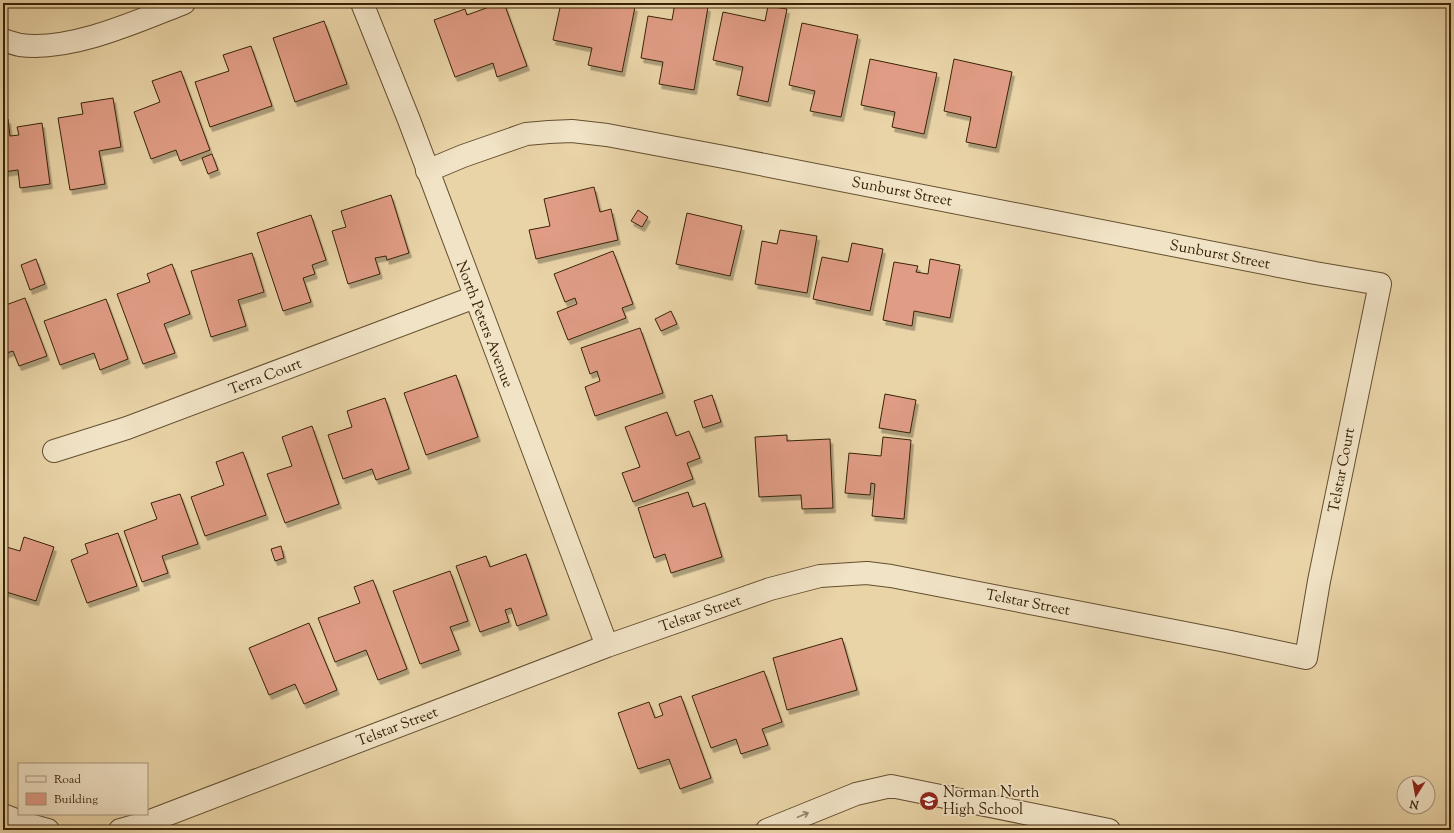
<svg xmlns="http://www.w3.org/2000/svg" width="1454" height="833" font-family="'Sorts Mill Goudy',serif">
<style>
.building{fill:#e09c85;stroke:#382307;filter:url(#shadow)}
.lines{fill:none;stroke-linecap:round;stroke-linejoin:round}
.minor-casing{stroke:#644f2f;stroke-width:24}
.minor{stroke:#f1e3c6;stroke-width:22}
.oneway{stroke:#948366}
.labels{text-anchor:middle;stroke-width:3.5;stroke-linejoin:round;paint-order:stroke}
.street-label{font-size:15px;fill:#382307;stroke:#f1e3c6}
.poi-label{font-size:15px;fill:#382307;stroke:#f1e3c6;text-anchor:start}
</style>
<defs>
<filter id="shadow"><feDropShadow dx="2.5" dy="4.5" stdDeviation="0" flood-color="#0004"/></filter>
</defs>
<rect width="100%" height="100%" fill="#e9d4a7"/>
<filter id="stains"><feTurbulence type="fractalNoise" baseFrequency=".005" numOctaves="4"/><feColorMatrix values="0 0 0 0 .2 0 0 0 0 .09 0 0 0 0 .02 0 0 0 .5 -.17"/></filter>
<radialGradient id="worn" r=".72"><stop offset=".6" stop-color="#630" stop-opacity="0"/><stop offset="1" stop-color="#630" stop-opacity=".3"/></radialGradient>
<path class="building" d="M 500,3 L 504,3 L 527,66 L 497,77 L 493,63 L 455,77 L 434,20 L 465,9 L 467,15 Z
M 561,3 L 615,3 L 635,7 L 622,72 L 588,65 L 592,48 L 553,40 Z
M 675,3 L 686,3 L 708,7 L 694,90 L 659,84 L 663,62 L 641,58 L 648,16 L 672,20 Z
M 768,6 L 787,9 L 768,102 L 737,95 L 743,67 L 713,60 L 723,12 L 765,21 Z
M 324,21 L 347,84 L 295,102 L 273,38 Z
M 802,23 L 858,35 L 841,117 L 810,111 L 815,91 L 789,85 Z
M 251,46 L 272,106 L 210,127 L 195,82 L 229,71 L 223,55 Z
M 870,59 L 937,73 L 924,134 L 892,127 L 895,112 L 861,105 Z
M 954,59 L 1012,72 L 996,148 L 966,142 L 971,117 L 944,111 Z
M 181,71 L 210,150 L 180,161 L 176,150 L 151,159 L 134,112 L 160,102 L 152,81 Z
M 113,98 L 121,147 L 99,151 L 105,184 L 70,190 L 58,118 L 83,114 L 81,103 Z
M 8,119 L 10,136 L 19,135 L 17,127 L 42,123 L 50,184 L 20,188 L 18,170 L 3,172 L 3,120 Z
M 212,154 L 218,170 L 208,174 L 202,158 Z
M 594,187 L 600,212 L 611,209 L 618,240 L 536,259 L 529,230 L 550,226 L 544,199 Z
M 391,195 L 409,253 L 387,260 L 386,256 L 375,258 L 380,274 L 348,284 L 332,231 L 346,227 L 341,211 Z
M 638,210 L 648,217 L 642,227 L 631,221 Z
M 687,213 L 742,226 L 730,276 L 676,264 Z
M 311,215 L 326,260 L 312,265 L 315,274 L 303,278 L 311,302 L 283,311 L 257,233 Z
M 780,230 L 817,236 L 807,293 L 755,284 L 762,241 L 777,244 Z
M 852,243 L 883,249 L 870,311 L 813,299 L 822,257 L 848,262 Z
M 613,251 L 633,304 L 622,308 L 626,318 L 568,340 L 557,312 L 577,304 L 575,298 L 565,302 L 554,274 Z
M 252,253 L 264,292 L 238,300 L 246,326 L 211,337 L 191,271 Z
M 36,259 L 45,284 L 30,290 L 21,265 Z
M 930,259 L 960,265 L 950,318 L 914,311 L 912,326 L 883,320 L 894,262 L 918,266 L 916,272 L 928,274 Z
M 172,264 L 190,314 L 164,324 L 175,353 L 143,364 L 117,294 L 150,282 L 147,274 Z
M 25,298 L 47,356 L 19,366 L 13,351 L 3,354 L 3,306 Z
M 106,299 L 128,359 L 100,370 L 94,353 L 60,365 L 44,321 Z
M 671,311 L 677,324 L 661,331 L 655,319 Z
M 640,328 L 663,393 L 595,416 L 585,387 L 600,381 L 597,371 L 590,374 L 581,348 Z
M 456,375 L 478,437 L 426,455 L 404,393 Z
M 885,394 L 916,400 L 910,433 L 879,428 Z
M 712,395 L 721,422 L 703,428 L 694,401 Z
M 385,398 L 409,469 L 376,480 L 372,469 L 343,479 L 328,435 L 352,427 L 347,411 Z
M 667,412 L 676,436 L 689,431 L 700,458 L 687,463 L 693,479 L 633,502 L 622,473 L 640,467 L 625,427 Z
M 312,426 L 339,504 L 285,523 L 267,474 L 292,466 L 282,437 Z
M 787,435 L 787,441 L 830,439 L 833,508 L 802,509 L 801,495 L 759,497 L 755,437 Z
M 883,437 L 911,440 L 904,519 L 872,516 L 875,484 L 871,483 L 870,495 L 845,493 L 849,453 L 881,456 Z
M 243,452 L 266,515 L 205,536 L 191,497 L 224,485 L 216,462 Z
M 688,492 L 693,507 L 705,503 L 722,557 L 671,573 L 665,554 L 654,558 L 638,508 Z
M 180,494 L 198,544 L 162,556 L 168,573 L 142,582 L 124,531 L 157,519 L 151,503 Z
M 118,533 L 137,586 L 87,603 L 71,560 L 88,553 L 85,544 Z
M 24,537 L 54,547 L 36,601 L 3,591 L 3,546 L 20,551 Z
M 281,546 L 284,558 L 275,561 L 271,549 Z
M 526,554 L 547,615 L 517,626 L 511,608 L 505,610 L 509,622 L 480,632 L 456,566 L 486,556 L 490,567 Z
M 450,571 L 468,621 L 450,627 L 459,650 L 420,664 L 393,591 Z
M 373,580 L 407,669 L 378,680 L 366,650 L 335,662 L 318,618 L 360,603 L 354,587 Z
M 309,623 L 337,690 L 304,704 L 295,684 L 269,695 L 249,648 Z
M 842,638 L 857,690 L 787,710 L 773,658 Z
M 764,671 L 782,722 L 762,729 L 768,745 L 741,754 L 736,739 L 711,748 L 692,696 Z
M 681,696 L 711,778 L 680,789 L 669,759 L 638,769 L 618,713 L 649,702 L 655,718 L 663,715 L 659,704 Z"/>
<g class="lines">
<defs>
<path id="minor" d="M 362,3 L 409,120 L 607,646
M 3,40 C 9,42 15,44 20,45 C 70,52 138,21 184,3
M 54,451 L 127,428 L 475,297
M 3,815 L 23,823 L 48,830
M 120,830 L 145,823 L 607,646 L 770,589 L 820,576 L 867,573 L 891,576 L 1226,641 L 1306,658 L 1319,581 L 1380,284 L 1315,273 L 724,157 L 607,135 L 572,131 L 549,132 L 526,134 L 463,156 L 427,171
M 767,830 L 856,794 L 891,786 L 1109,830"/>
</defs>
<use href="#minor" class="minor-casing"/>
<use href="#minor" class="minor"/>
</g>
<defs><path id="oneway-shaft" d="M-6 0H5M1.5-3L5.5 0L1.5 3" fill="none" stroke-width="1.6" stroke-linecap="round" stroke-linejoin="round"/></defs>
<use class="oneway" href="#oneway-shaft" transform="translate(803 815) rotate(-23)"/>
<defs>
<symbol id="school-disc" viewBox="-11 -11 22 22"><circle r="9.5" fill="#8f2418" stroke="#f1e3c6"/><path d="M0-5L7-2L0 1L-7-2ZM-4 1L0 2.5L4 1V4Q0 6-4 4Z" fill="#fff"/></symbol>
</defs>
<g fill-rule="evenodd">
<use href="#school-disc" x="918" y="790" width="22" height="22"/>
</g>
<g class="labels">
<g class="street-label">
<text transform="translate(902 191) rotate(11)" y="5">Sunburst Street</text>
<text transform="translate(1220 254) rotate(11)" y="5">Sunburst Street</text>
<text transform="translate(485 324) rotate(69)" y="5">North Peters Avenue</text>
<text transform="translate(265 376) rotate(-21)" y="5">Terra Court</text>
<text transform="translate(1341 470) rotate(-79)" y="5">Telstar Court</text>
<text transform="translate(1028 602) rotate(11)" y="5">Telstar Street</text>
<text transform="translate(700 613) rotate(-19)" y="5">Telstar Street</text>
<text transform="translate(397 726) rotate(-21)" y="5">Telstar Street</text>
</g>
<g class="poi-label">
<text x="943" y="797">Norman North<tspan x="943" dy="17">High School</tspan></text>
</g>
</g>
<rect width="1454" height="833" fill="none" stroke="#e9d4a7" stroke-width="16"/>
<rect x="4" y="4" width="1446" height="825" fill="none" stroke="#382307" stroke-width="2"/>
<rect x="8" y="8" width="1438" height="817" fill="none" stroke="#382307"/>
<rect x="18" y="763" width="130" height="52" fill="#f1e3c6" stroke="#a7967a"/>
<rect x="26" y="776" width="20" height="6" fill="#f1e3c6" stroke="#a7967a"/>
<text x="54" y="783" font-size="12" fill="#382307">Road</text>
<rect x="26" y="793" width="20" height="12" fill="#e09c85" stroke="#a7967a"/>
<text x="54" y="803" font-size="12" fill="#382307">Building</text>
<g transform="translate(1416 795) rotate(191)"><circle r="19" fill="#f1e3c6" stroke="#a7967a"/>
<path d="M0-3L7 15L0 10L-7 15Z" fill="#8f2418"/>
<text y="-6" font-size="11" font-weight="bold" text-anchor="middle" fill="#382307">N</text>
</g>
<rect width="100%" height="100%" filter="url(#stains)"/>
<rect width="100%" height="100%" fill="url(#worn)"/>
</svg>
